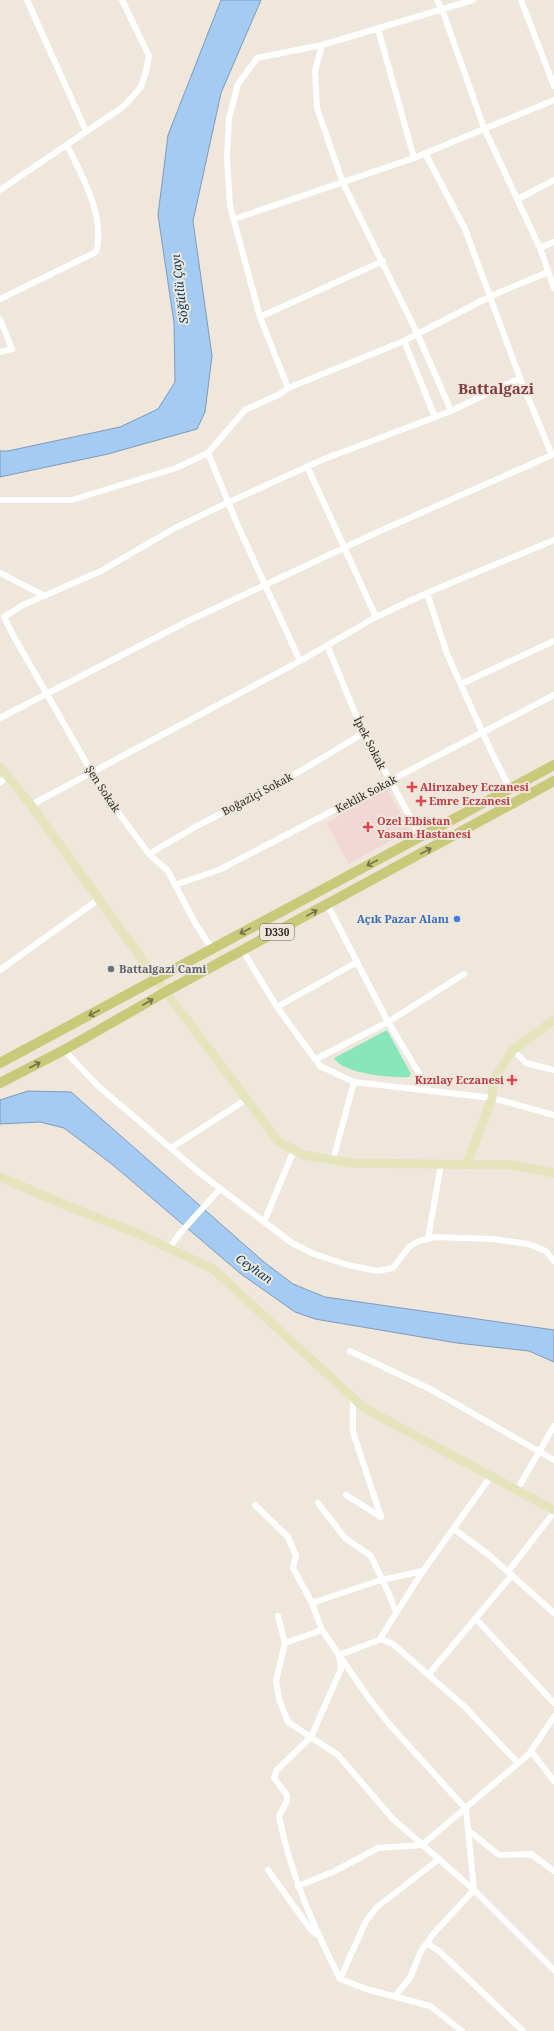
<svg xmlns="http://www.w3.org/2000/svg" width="554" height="2031" font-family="'Noto Serif',serif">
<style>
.medical{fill:#f2d7d7}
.green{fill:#88e6bd}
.water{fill:#a4cbf4;stroke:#809ab6}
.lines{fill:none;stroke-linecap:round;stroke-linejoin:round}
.street{stroke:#fff;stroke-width:6}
.secondary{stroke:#e4e4bd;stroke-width:9}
.primary{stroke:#c9c97a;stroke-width:10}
.oneway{stroke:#73714b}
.health-dot{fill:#e0444e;stroke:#efe7db;stroke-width:1.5}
.shop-dot{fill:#3f7fe0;stroke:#efe7db;stroke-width:1.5}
.worship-dot{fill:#6b7280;stroke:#efe7db;stroke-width:1.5}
.labels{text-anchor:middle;stroke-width:4;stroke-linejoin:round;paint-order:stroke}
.shield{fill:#efe7db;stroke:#66625c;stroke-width:1}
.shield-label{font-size:10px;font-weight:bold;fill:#2c2925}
.street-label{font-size:11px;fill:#2c2925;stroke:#efe7db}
.health-label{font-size:11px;font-weight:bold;fill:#be3a42;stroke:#efe7db;text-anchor:start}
.shop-label{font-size:11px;font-weight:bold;fill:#366cbe;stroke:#efe7db;text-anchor:end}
.worship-label{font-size:11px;font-weight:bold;fill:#5b616d;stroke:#efe7db;text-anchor:start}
.water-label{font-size:12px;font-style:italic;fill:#01355f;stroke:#efe7db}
.district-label{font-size:15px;font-weight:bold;fill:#823a3d;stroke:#efe7db}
</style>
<rect width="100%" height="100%" fill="#efe7db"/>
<path class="medical" d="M 387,789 L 410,830 L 349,864 L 326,823 Z"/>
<path class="green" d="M 387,1030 L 411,1074 L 409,1077 C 391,1078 343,1074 334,1058 Z"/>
<path class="water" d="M 221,0 L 261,0 L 221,93 L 193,221 L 212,356 L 205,412 L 197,429 L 108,454 L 0,477 L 0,451 L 8,451 L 120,427 L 158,409 L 175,382 L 174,323 L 158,215 L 168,135 Z
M 28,1091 L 71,1092 L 264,1262 L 293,1284 L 325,1297 L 554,1330 L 554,1362 L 529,1351 L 457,1343 L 315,1319 L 295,1312 L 241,1274 L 113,1165 L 64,1128 L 40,1122 L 0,1124 L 0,1100 Z"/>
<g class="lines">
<path class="street" d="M 27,0 L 86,131
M 437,0 L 442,9 L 484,128 L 540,248 L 554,288
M 521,0 L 554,86
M 378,29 L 414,158
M 322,45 L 315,71 L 317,108 L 343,183 L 418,335 L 451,411
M 425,153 L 465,229 L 520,378 L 552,455
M 0,190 L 124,106 L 141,87 L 146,71 L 149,56 L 122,0
M 518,199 L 554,180
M 234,219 L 414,158 L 554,100
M 540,248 L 554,242
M 0,299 L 96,252 C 106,217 82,176 67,145
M 260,317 L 383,261
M 0,319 L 12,349 L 0,352
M 404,341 L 435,417
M 288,388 L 260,317 L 230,206 L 227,158 L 229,118 L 238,84 L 257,58 L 322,45 L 473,0
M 208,453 L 238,526 L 300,661
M 307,466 L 376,617
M 0,500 L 72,500 L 176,468 L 208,453 L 245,410 L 280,394 L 288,388 L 404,341 L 491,296 L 548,272
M 0,573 L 45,596
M 427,593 L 447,654 L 491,751 L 510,789
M 327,645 L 360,725 L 421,837
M 461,684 L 554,641
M 0,718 L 188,621 L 380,531 L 554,454
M 0,783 L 7,776
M 31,805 L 300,661 L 376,617 L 427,593 L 554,540
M 149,854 L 195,827 L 282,782 L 364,733
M 175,885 L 221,869 L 554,695
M 327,904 L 388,1022 L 430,1091
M 212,949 L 195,923 L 168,871 L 149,854 L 103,792 L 13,635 L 4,617 L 23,605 L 101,571 L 175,528 L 229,502 L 324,459 L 451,411 L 520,378
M 243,951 L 277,1007 L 320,1066 L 354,1082 L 492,1098 L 554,1115
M 0,970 L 99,899
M 277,1007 L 357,962
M 64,1050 L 98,1086 L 201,1174 L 292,1243 L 314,1254 L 348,1265 L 377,1271 L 393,1268 L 409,1247 L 419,1241 L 435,1237 L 493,1239 L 528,1244 L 546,1251 L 554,1261
M 513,1050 L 526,1063 L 554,1070
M 316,1059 L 388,1022 L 464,974
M 171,1148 L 247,1099
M 333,1160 L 354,1082
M 264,1222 L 294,1150
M 428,1239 L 441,1164
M 169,1248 L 181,1232 L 220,1189
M 350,1351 L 432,1390 L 554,1460
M 353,1398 L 353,1432 L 381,1517
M 517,1490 L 554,1426
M 346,1495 L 381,1517
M 318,1503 L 345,1538 L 371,1556 L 388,1592 L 396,1612
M 255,1505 L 288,1537 L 296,1556 L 293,1568 L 312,1603 L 322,1630 L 339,1655 L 341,1669 L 311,1737 L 277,1770 L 274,1778 L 287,1795 L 287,1801 L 279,1816 C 290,1874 314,1927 340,1979 L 366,1989 L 430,2006 L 462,2031
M 454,1529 L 489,1555 L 554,1613
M 508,1572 L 554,1512
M 312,1603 L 381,1580 L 423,1571
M 278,1616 L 285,1643 L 276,1681 L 279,1699 L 288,1722 L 338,1755 L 393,1819 L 474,1890 L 554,1970
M 476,1619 L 554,1703
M 379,1640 L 423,1571 L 491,1476
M 285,1643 L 322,1630
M 428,1675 L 512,1575
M 531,1751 L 554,1781
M 468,1830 L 499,1855 L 531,1854 L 554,1871
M 268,1870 L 311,1930 L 316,1934
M 298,1886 L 335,1871 L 378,1848 L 422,1845 L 529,1754 L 554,1717
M 427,1943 L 439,1951 L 523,2031
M 340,1979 L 366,1921 L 377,1907 L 439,1859
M 395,1996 L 410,1978 L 421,1951 L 434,1933 L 474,1890 L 466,1809 L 390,1725 L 368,1697 L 339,1655 L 379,1640 L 383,1640 L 393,1644 L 465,1707 L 518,1763"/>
<path class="secondary" d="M 0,767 L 31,805 L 157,980 L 278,1141 L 303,1155 L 351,1163 L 513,1165 L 554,1173
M 467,1164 L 492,1098 L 494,1079 L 513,1050 L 554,1020
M 0,1177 L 70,1207 L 141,1235 L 213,1269 L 364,1408 L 554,1510"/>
<path class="primary" d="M 0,1063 L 554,765
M 0,1083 L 64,1050 L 167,991 L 554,781"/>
</g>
<defs><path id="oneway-shaft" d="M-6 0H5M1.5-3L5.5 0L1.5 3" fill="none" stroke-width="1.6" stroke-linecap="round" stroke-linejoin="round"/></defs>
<g class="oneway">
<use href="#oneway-shaft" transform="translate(426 851) rotate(-29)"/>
<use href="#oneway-shaft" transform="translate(372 863) rotate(152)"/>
<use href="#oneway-shaft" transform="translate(312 913) rotate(-29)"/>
<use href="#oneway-shaft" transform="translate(245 931) rotate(152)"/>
<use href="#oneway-shaft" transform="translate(148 1002) rotate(-30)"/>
<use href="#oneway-shaft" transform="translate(94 1013) rotate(152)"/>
<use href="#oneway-shaft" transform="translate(35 1065) rotate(-27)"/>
</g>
<g class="health-dot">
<path d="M410 781h4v4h4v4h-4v4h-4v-4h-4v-4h4z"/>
<path d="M419 795h4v4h4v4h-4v4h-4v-4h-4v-4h4z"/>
<path d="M366 821h4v4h4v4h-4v4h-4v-4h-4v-4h4z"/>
<path d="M510 1074h4v4h4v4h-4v4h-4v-4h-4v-4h4z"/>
</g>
<circle class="shop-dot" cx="457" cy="919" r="4"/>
<circle class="worship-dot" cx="111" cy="969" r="4"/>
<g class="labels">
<rect class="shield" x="260" y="924" width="34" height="16" rx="3"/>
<g class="shield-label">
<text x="277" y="936">D330</text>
</g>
<g class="street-label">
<text transform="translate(370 743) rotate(63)" y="4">İpek Sokak</text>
<text transform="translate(103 789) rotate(57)" y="4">Şen Sokak</text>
<text transform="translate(257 794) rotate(-28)" y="4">Boğaziçi Sokak</text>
<text transform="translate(366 794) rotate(-28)" y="4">Keklik Sokak</text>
</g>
<g class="health-label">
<text x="420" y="791">Alirızabey Eczanesi</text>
<text x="429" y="805">Emre Eczanesi</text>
<text x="377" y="825">Ozel Elbistan<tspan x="377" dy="13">Yasam Hastanesi</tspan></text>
<text x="504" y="1084" text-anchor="end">Kızılay Eczanesi</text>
</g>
<g class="shop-label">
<text x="449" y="923">Açık Pazar Alanı</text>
</g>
<g class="worship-label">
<text x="119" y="973">Battalgazi Cami</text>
</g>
<g class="water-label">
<text transform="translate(180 289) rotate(-97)" y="4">Söğütlü Çayı</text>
<text transform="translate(254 1269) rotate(35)" y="4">Ceyhan</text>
</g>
<g class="district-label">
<text x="496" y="394">Battalgazi</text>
</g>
</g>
</svg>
